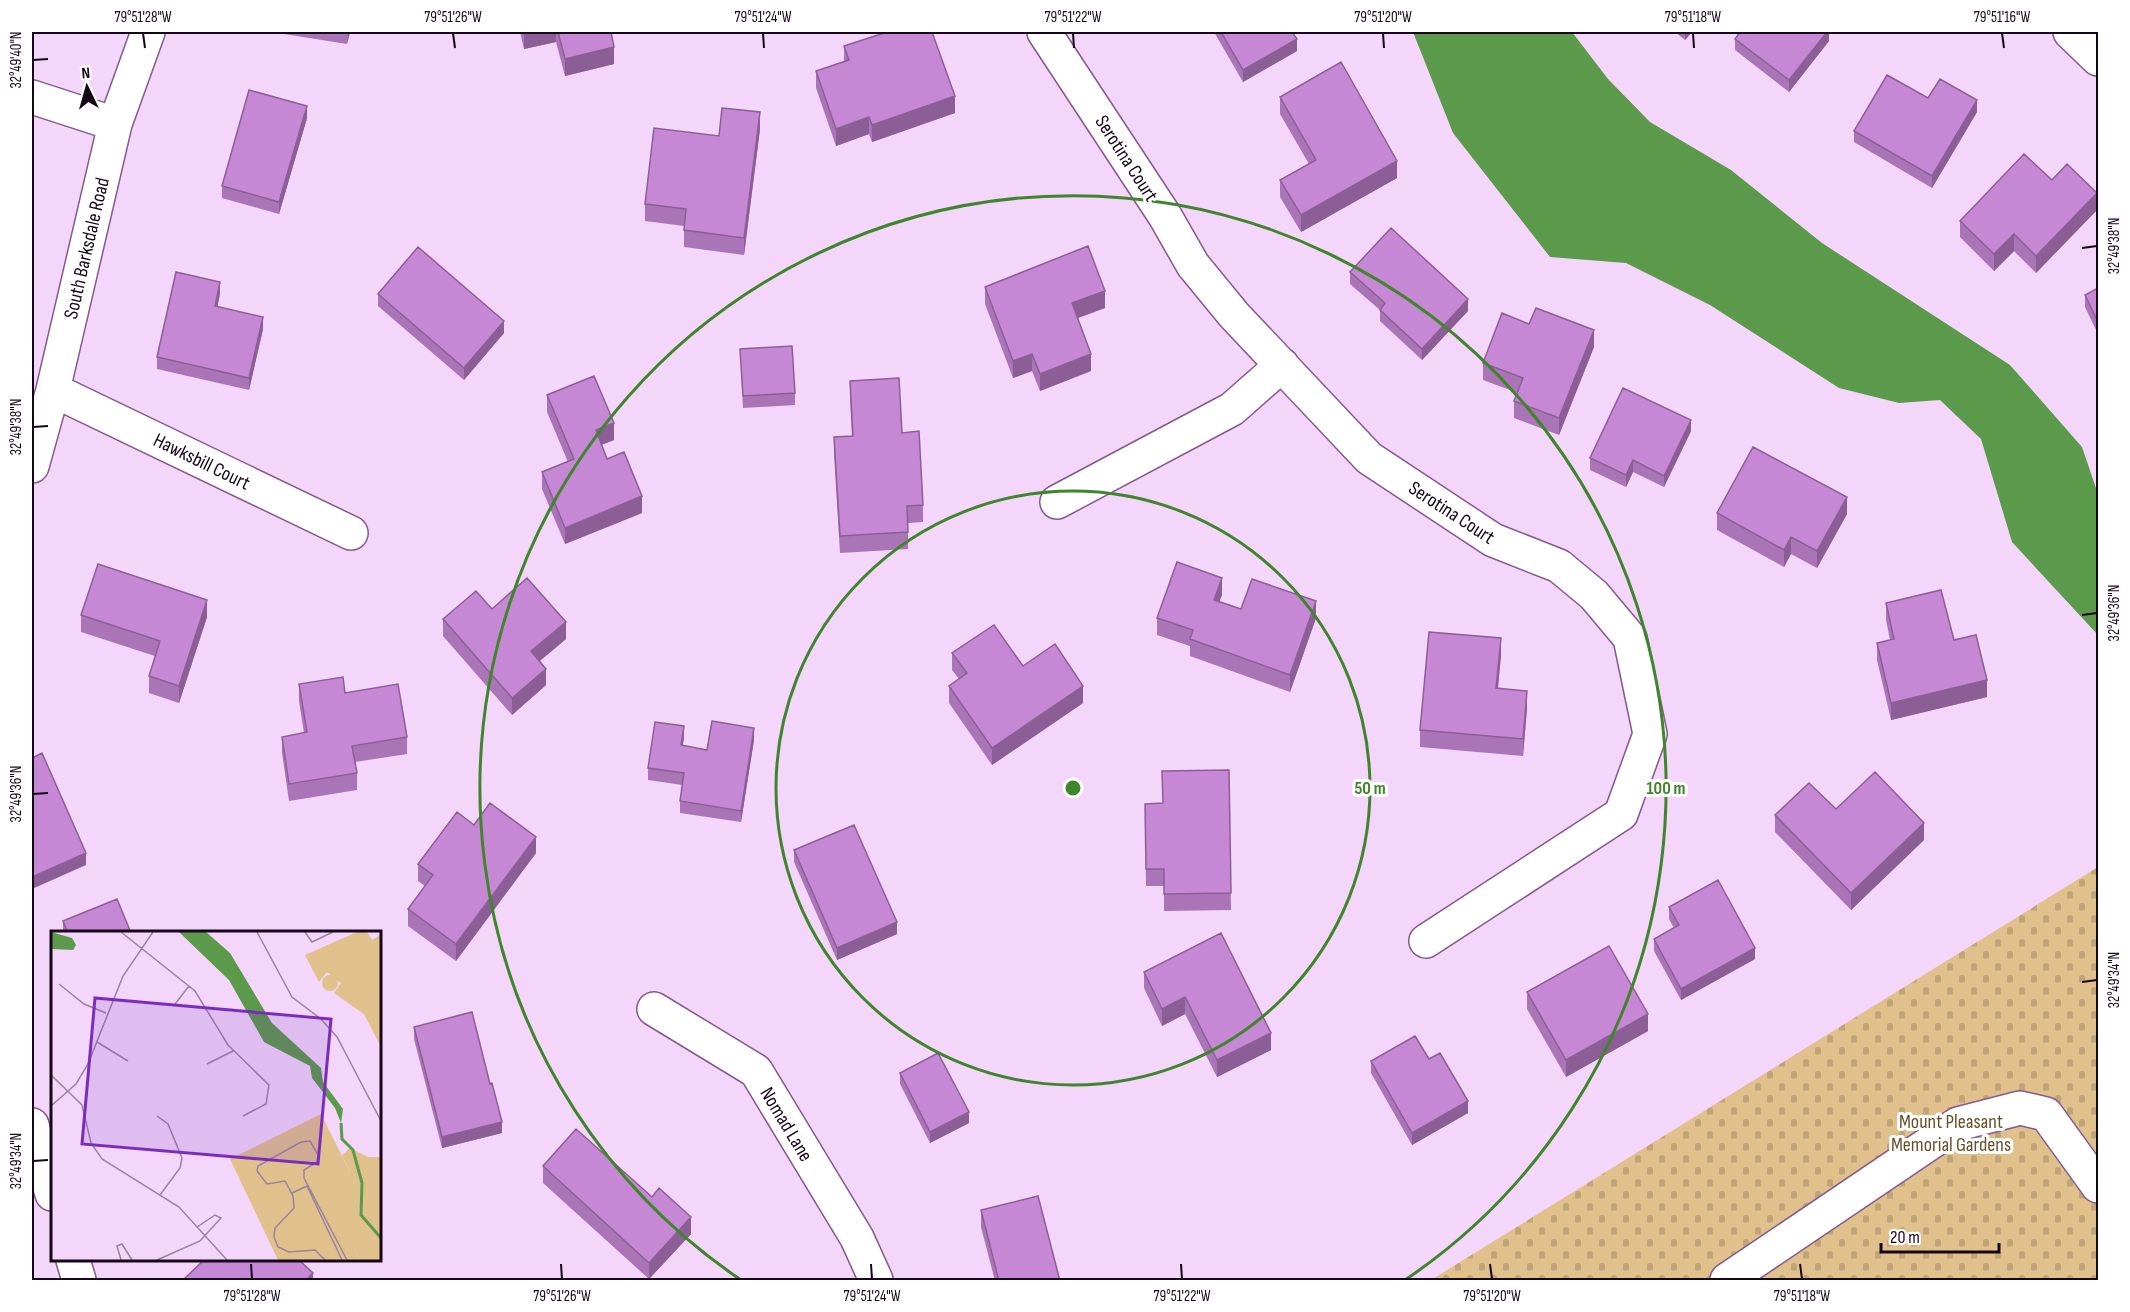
<svg xmlns="http://www.w3.org/2000/svg" width="2130" height="1312" font-family="'Sofia Sans Condensed',sans-serif">
<style>
.cemetery{fill:url(#cemetery-stones)}
.water{fill:#5b994b}
.lines{fill:none;stroke-linecap:round;stroke-linejoin:round}
.minor-casing{stroke:#84598e;stroke-width:36}
.minor{stroke:#fff;stroke-width:33}
.wall{fill:#aa75b7}
.shaded-wall{fill:#8b5f95}
.building{fill:#c688d5;stroke:#8b5f95;stroke-width:1.5}
.ticks{fill:none;stroke:#16061a;stroke-width:2}
.ring{fill:none;stroke:#3e852b;stroke-width:3}
.labels{text-anchor:middle;stroke-width:6;stroke-linejoin:round;paint-order:stroke}
.street-label{font-size:20px;fill:#16061a;stroke:#fff}
.park-label{font-size:20px;fill:#675029;stroke:#fff}
.inset-river{fill:none;stroke:#5b994b;stroke-width:3}
.inset-road{fill:none;stroke:#9b83a0;stroke-width:1.5}
.view{fill:#7b2cbf;fill-opacity:0.15;stroke:#7b2cbf;stroke-width:3}
.inset-edge{fill:none;stroke:#16061a;stroke-width:3}
.centre{fill:#3e852b;stroke:#fff;stroke-width:3}
.ring-label{font-size:18px;text-anchor:middle;font-weight:bold;fill:#3e852b;stroke:#fff;stroke-width:6;stroke-linejoin:round;paint-order:stroke}
.neatline{fill:none;stroke:#16061a;stroke-width:2}
.ticks-label{font-size:15px;text-anchor:middle;fill:#16061a}
</style>
<defs>
<pattern id="cemetery-stones" width="16" height="16" patternUnits="userSpaceOnUse" patternTransform="scale(1.5)"><rect width="16" height="16" fill="#e0c08b"/><path d="M2 7V4a2 2 0 0 1 4 0v3zM10 15v-3a2 2 0 0 1 4 0v3z" fill="#bfa477"/></pattern>
</defs>
<rect width="100%" height="100%" fill="#f3d6fa"/>
<path class="cemetery" d="M 2098,867 L 2098,1280 L 1431,1280 Z"/>
<path class="water" d="M 1413,32 L 1572,32 L 1608,79 L 1650,122 L 1731,170 L 1822,243 L 2010,365 L 2082,447 L 2098,494 L 2098,635 L 2012,542 L 1981,439 L 1940,400 L 1899,403 L 1839,388 L 1710,305 L 1626,263 L 1550,257 L 1453,133 Z"/>
<g class="lines">
<defs>
<path id="minor" d="M 1044,32 L 1165,216 L 1193,265 L 1234,315 L 1369,458 L 1493,540 L 1559,566 L 1594,595 L 1630,638 L 1650,734 L 1621,814 L 1426,941
M 2070,32 L 2098,59
M 32,97 L 115,124
M 53,390 L 351,533
M 32,466 L 53,390 L 115,124 L 148,32
M 1057,502 L 1232,409 L 1282,365
M 654,1009 L 756,1071 L 857,1238 L 876,1280
M 32,1125 L 52,1194
M 73,1260 L 79,1280
M 1727,1280 L 1958,1124 L 2020,1108 L 2046,1114 L 2098,1186"/>
</defs>
<use href="#minor" class="minor-casing"/>
<use href="#minor" class="minor"/>
</g>
<path class="wall" d="M 278,32 L 350,32 L 347,44 L 278,33 Z
M 520,32 L 611,32 L 614,64 L 565,76 L 556,42 L 524,49 Z
M 1214,32 L 1292,32 L 1297,51 L 1243,82 Z
M 1675,32 L 1692,32 L 1685,40 Z
M 1829,32 L 1829,41 L 1789,92 L 1735,50 L 1735,39 Z
M 844,46 L 955,113 L 872,142 L 869,134 L 836,146 L 816,88 L 816,71 L 844,62 Z
M 1280,97 L 1397,178 L 1301,232 L 1280,197 L 1280,180 L 1309,164 L 1280,114 Z
M 1928,98 L 1977,112 L 1932,188 L 1854,142 L 1854,131 Z
M 307,118 L 279,214 L 222,198 L 222,186 Z
M 760,129 L 744,255 L 684,247 L 684,226 L 645,221 L 645,204 L 719,136 Z
M 2052,180 L 2097,210 L 2036,273 L 2014,251 L 1994,271 L 1960,237 L 1960,221 Z
M 1350,272 L 1468,311 L 1422,360 L 1380,321 L 1380,310 L 1350,284 Z
M 985,287 L 1105,308 L 1078,318 L 1091,371 L 1040,391 L 1032,371 L 1013,378 L 985,304 Z
M 2098,288 L 2098,334 L 2085,307 L 2085,295 Z
M 220,294 L 217,307 L 263,329 L 249,390 L 157,369 L 157,357 Z
M 378,294 L 504,333 L 464,380 L 378,306 Z
M 1594,347 L 1559,435 L 1514,418 L 1514,401 L 1518,393 L 1483,380 L 1483,363 Z
M 740,349 L 795,393 L 795,405 L 743,408 Z
M 850,381 L 902,433 L 923,505 L 923,522 L 908,523 L 908,549 L 840,553 L 834,453 L 834,437 L 852,436 L 850,398 Z
M 547,395 L 614,440 L 601,445 L 607,459 L 642,513 L 565,544 L 542,489 L 542,472 L 568,462 L 547,412 Z
M 1691,431 L 1664,487 L 1633,472 L 1626,487 L 1590,470 L 1590,458 Z
M 1717,513 L 1847,514 L 1817,568 L 1791,554 L 1784,567 L 1717,530 Z
M 1222,595 L 1219,601 L 1241,609 L 1316,618 L 1290,692 L 1190,656 L 1190,646 L 1157,635 L 1157,618 Z
M 1886,603 L 1954,640 L 1987,697 L 1891,720 L 1877,660 L 1877,643 L 1890,640 L 1886,620 Z
M 492,609 L 566,639 L 540,661 L 546,685 L 512,715 L 443,636 L 443,619 Z
M 81,615 L 207,617 L 179,703 L 149,693 L 149,676 L 155,656 L 81,632 Z
M 952,653 L 1023,666 L 1083,703 L 992,765 L 949,703 L 949,686 L 959,679 L 952,670 Z
M 1501,655 L 1498,689 L 1527,708 L 1523,756 L 1420,747 L 1420,730 Z
M 299,684 L 345,693 L 407,737 L 407,754 L 355,762 L 357,773 L 357,790 L 289,801 L 282,753 L 282,737 L 304,733 L 299,701 Z
M 684,738 L 682,746 L 707,750 L 754,740 L 741,822 L 680,813 L 680,801 L 682,785 L 648,780 L 648,768 Z
M 1229,770 L 1231,910 L 1164,911 L 1164,886 L 1146,886 L 1145,804 L 1162,803 Z
M 1836,809 L 1924,840 L 1851,910 L 1775,832 L 1775,815 Z
M 474,825 L 536,853 L 456,961 L 408,926 L 408,909 L 425,886 L 418,881 L 418,864 Z
M 794,850 L 897,934 L 837,960 L 794,862 Z
M 1669,907 L 1755,959 L 1681,1000 L 1654,951 L 1654,939 L 1674,928 L 1669,919 Z
M 63,921 L 131,933 L 63,933 Z
M 1144,972 L 1271,1050 L 1217,1077 L 1185,1014 L 1162,1026 L 1144,988 Z
M 1527,992 L 1648,1031 L 1566,1077 L 1527,1009 Z
M 414,1027 L 490,1084 L 502,1133 L 442,1148 L 414,1039 Z
M 1371,1061 L 1468,1113 L 1412,1145 L 1371,1073 Z
M 900,1073 L 969,1123 L 930,1143 L 900,1084 Z
M 543,1166 L 652,1197 L 691,1234 L 649,1279 L 543,1183 Z
M 981,1210 L 1060,1281 L 995,1281 L 981,1227 Z"/>
<path class="shaded-wall" d="M 348,32 L 350,32 L 347,44 Z
M 524,32 L 556,32 L 556,42 L 524,49 Z
M 1685,32 L 1692,32 L 1685,40 Z
M 1827,32 L 1829,32 L 1829,41 L 1789,92 L 1789,80 Z
M 1297,39 L 1297,51 L 1243,82 L 1243,70 Z
M 614,47 L 614,64 L 565,76 L 565,59 Z
M 955,96 L 955,113 L 872,142 L 872,125 Z
M 1977,100 L 1977,112 L 1932,188 L 1932,176 Z
M 307,106 L 307,118 L 279,214 L 279,202 Z
M 760,112 L 760,129 L 744,255 L 744,238 Z
M 869,117 L 869,134 L 836,146 L 836,129 Z
M 1397,161 L 1397,178 L 1301,232 L 1301,215 Z
M 2097,193 L 2097,210 L 2036,273 L 2036,256 Z
M 2014,234 L 2014,251 L 1994,271 L 1994,254 Z
M 220,282 L 220,294 L 215,318 L 215,306 Z
M 1105,291 L 1105,308 L 1072,320 L 1072,303 Z
M 1468,299 L 1468,311 L 1422,360 L 1422,349 Z
M 263,317 L 263,329 L 249,390 L 249,378 Z
M 504,321 L 504,333 L 464,380 L 464,368 Z
M 1594,330 L 1594,347 L 1559,435 L 1559,418 Z
M 1032,354 L 1032,371 L 1013,378 L 1013,361 Z
M 1091,354 L 1091,371 L 1040,391 L 1040,374 Z
M 1691,420 L 1691,431 L 1664,487 L 1664,476 Z
M 614,423 L 614,440 L 596,447 L 596,430 Z
M 1633,460 L 1633,472 L 1626,487 L 1626,475 Z
M 642,496 L 642,513 L 565,544 L 565,528 Z
M 1847,497 L 1847,514 L 1817,568 L 1817,551 Z
M 1791,537 L 1791,554 L 1784,567 L 1784,550 Z
M 1222,578 L 1222,595 L 1214,616 L 1214,600 Z
M 207,600 L 207,617 L 179,703 L 179,686 Z
M 1316,601 L 1316,618 L 1290,692 L 1290,675 Z
M 566,622 L 566,639 L 531,668 L 531,651 Z
M 1501,638 L 1501,655 L 1496,705 L 1496,688 Z
M 546,669 L 546,685 L 512,715 L 512,698 Z
M 1987,680 L 1987,697 L 1891,720 L 1891,703 Z
M 1083,686 L 1083,703 L 992,765 L 992,748 Z
M 1527,691 L 1527,708 L 1523,756 L 1523,739 Z
M 684,726 L 684,738 L 681,757 L 681,745 Z
M 754,728 L 754,740 L 741,822 L 741,811 Z
M 1924,823 L 1924,840 L 1851,910 L 1851,893 Z
M 536,837 L 536,853 L 456,961 L 456,944 Z
M 86,853 L 86,865 L 32,889 L 32,877 Z
M 897,922 L 897,934 L 837,960 L 837,948 Z
M 1755,948 L 1755,959 L 1681,1000 L 1681,989 Z
M 1185,997 L 1185,1014 L 1162,1026 L 1162,1009 Z
M 1648,1014 L 1648,1031 L 1566,1077 L 1566,1060 Z
M 1271,1033 L 1271,1050 L 1217,1077 L 1217,1060 Z
M 1468,1101 L 1468,1113 L 1412,1145 L 1412,1133 Z
M 969,1112 L 969,1123 L 930,1143 L 930,1132 Z
M 502,1122 L 502,1133 L 442,1148 L 442,1137 Z
M 691,1217 L 691,1234 L 649,1279 L 649,1263 Z
M 313,1273 L 313,1281 L 305,1281 Z"/>
<path class="building" d="M 558,32 L 611,32 L 614,47 L 565,59 Z
M 887,32 L 932,32 L 955,96 L 872,125 L 869,117 L 836,129 L 816,71 L 849,60 L 844,46 Z
M 1221,32 L 1292,32 L 1297,39 L 1243,70 Z
M 1740,32 L 1827,32 L 1789,80 L 1735,39 Z
M 1341,62 L 1397,161 L 1301,215 L 1280,180 L 1316,160 L 1280,97 Z
M 1887,75 L 1928,98 L 1940,79 L 1977,100 L 1932,176 L 1854,131 Z
M 249,90 L 307,106 L 279,202 L 222,186 Z
M 722,108 L 760,112 L 744,238 L 684,230 L 686,209 L 645,204 L 654,128 L 719,136 Z
M 2024,154 L 2052,180 L 2067,164 L 2097,193 L 2036,256 L 2014,234 L 1994,254 L 1960,221 Z
M 1391,228 L 1468,299 L 1422,349 L 1380,310 L 1385,303 L 1350,272 Z
M 1088,246 L 1105,291 L 1072,303 L 1091,354 L 1040,374 L 1032,354 L 1013,361 L 985,287 Z
M 418,247 L 504,321 L 464,368 L 378,294 Z
M 176,272 L 220,282 L 215,306 L 263,317 L 249,378 L 157,357 Z
M 2098,288 L 2098,322 L 2085,295 Z
M 1536,308 L 1594,330 L 1559,418 L 1514,401 L 1523,378 L 1483,363 L 1502,313 L 1529,324 Z
M 792,346 L 795,393 L 743,396 L 740,349 Z
M 594,376 L 614,423 L 596,430 L 607,459 L 624,452 L 642,496 L 565,528 L 542,472 L 574,459 L 547,395 Z
M 899,378 L 902,433 L 919,431 L 923,505 L 907,506 L 908,532 L 840,536 L 834,437 L 853,436 L 850,381 Z
M 1623,388 L 1691,420 L 1664,476 L 1633,460 L 1626,475 L 1590,458 Z
M 1753,447 L 1847,497 L 1817,551 L 1791,537 L 1784,550 L 1717,513 Z
M 1177,562 L 1222,578 L 1214,600 L 1241,609 L 1252,579 L 1316,601 L 1290,675 L 1190,639 L 1193,630 L 1157,618 Z
M 98,564 L 207,600 L 179,686 L 149,676 L 160,641 L 81,615 Z
M 527,578 L 566,622 L 531,651 L 546,669 L 512,698 L 443,619 L 476,591 L 492,609 Z
M 1941,590 L 1954,640 L 1976,635 L 1987,680 L 1891,703 L 1877,643 L 1894,639 L 1886,603 Z
M 994,625 L 1023,666 L 1055,644 L 1083,686 L 992,748 L 949,686 L 967,673 L 952,653 Z
M 1429,632 L 1501,638 L 1496,688 L 1527,691 L 1523,739 L 1420,730 Z
M 343,677 L 345,693 L 398,684 L 407,737 L 352,746 L 357,773 L 289,784 L 282,737 L 307,732 L 299,684 Z
M 712,721 L 754,728 L 741,811 L 680,801 L 684,773 L 648,768 L 655,722 L 684,726 L 681,745 L 707,750 Z
M 42,753 L 86,853 L 32,877 L 32,758 Z
M 1229,770 L 1231,893 L 1164,894 L 1164,869 L 1146,869 L 1145,804 L 1163,803 L 1162,771 Z
M 1875,772 L 1924,823 L 1851,893 L 1775,815 L 1809,783 L 1836,809 Z
M 490,803 L 536,837 L 456,944 L 408,909 L 433,875 L 418,864 L 457,812 L 474,825 Z
M 854,825 L 897,922 L 837,948 L 794,850 Z
M 1718,880 L 1755,948 L 1681,989 L 1654,939 L 1679,925 L 1669,907 Z
M 117,899 L 131,933 L 68,933 L 63,921 Z
M 1221,933 L 1271,1033 L 1217,1060 L 1185,997 L 1162,1009 L 1144,972 Z
M 1609,946 L 1648,1014 L 1566,1060 L 1527,992 Z
M 472,1012 L 490,1084 L 492,1083 L 502,1122 L 442,1137 L 414,1027 Z
M 1415,1036 L 1429,1059 L 1440,1053 L 1468,1101 L 1412,1133 L 1371,1061 Z
M 938,1053 L 969,1112 L 930,1132 L 900,1073 Z
M 576,1129 L 652,1197 L 659,1188 L 691,1217 L 649,1263 L 543,1166 Z
M 1038,1196 L 1060,1281 L 999,1281 L 981,1210 Z
M 204,1260 L 299,1260 L 313,1273 L 305,1281 L 187,1281 L 185,1278 Z"/>
<path class="ticks" d="M 143,33 L 145,48M 453,33 L 455,48M 763,33 L 764,48M 1073,33 L 1074,48M 1383,33 L 1384,48M 1693,33 L 1694,48M 2002,33 L 2004,48M 33,60 L 48,59M 2082,248 L 2097,246M 33,427 L 48,426M 2082,615 L 2097,613M 33,794 L 48,793M 2082,982 L 2097,980M 33,1161 L 48,1160M 251,1264 L 252,1279M 561,1264 L 562,1279M 871,1264 L 872,1279M 1181,1264 L 1182,1279M 1490,1264 L 1492,1279M 1800,1264 L 1802,1279"/>
<g class="ring">
<circle cx="1073" cy="788" r="297"/>
<path d="M741 1280A593 593 0 1 1 1405 1280"/>
</g>
<g class="labels">
<g class="street-label">
<text transform="translate(1127 158) rotate(57)" y="7">Serotina Court</text>
<text transform="translate(86 248) rotate(-77)" y="7">South Barksdale Road</text>
<text transform="translate(202 461) rotate(26)" y="7">Hawksbill Court</text>
<text transform="translate(1452 512) rotate(33)" y="7">Serotina Court</text>
<text transform="translate(787 1124) rotate(59)" y="7">Nomad Lane</text>
</g>
<g class="park-label">
<text x="1951" y="1128">Mount Pleasant<tspan x="1951" dy="23">Memorial Gardens</tspan></text>
</g>
</g>
<g transform="translate(51 931)">
<rect width="330" height="330" fill="#f3d6fa"/>
<path d="M 306,1 L 316,1 L 321,9 L 330,3 L 330,116 L 313,83 L 283,62 L 290,52 L 276,41 L 268,51 L 254,24 Z" fill="#e0c08b"/>
<path d="M 299,217 L 317,226 L 330,226 L 330,329 L 309,329 L 272,256 L 299,241 L 291,224 Z" fill="#e0c08b"/>
<path d="M 270,183 L 299,241 L 273,256 L 309,329 L 227,329 L 179,228 Z" fill="#e0c08b"/>
<path d="M 330,43 L 330,93 L 320,75 L 312,79 L 301,58 ZM271 52a8 8 0 1 1 16 0a8 8 0 1 1-16 0Z" fill="#e0c08b"/>
<path d="M 0,1 L 21,7 L 25,14 L 22,19 L 0,18 ZM 128,1 L 155,1 L 179,22 L 221,92 L 270,137 L 272,151 L 292,178 L 290,192 L 284,177 L 261,147 L 259,135 L 213,111 L 178,49 Z" fill="#5b994b"/>
<path class="inset-river" d="M 290,192 L 291,208 L 302,219 L 311,252 L 310,284 L 330,307"/>
<path class="inset-road" d="M 70,1 L 144,60 L 177,114 L 218,154 L 215,173 L 192,185M 206,1 L 241,66 L 270,88 L 286,106 L 330,190M 254,1 L 261,11 L 282,1M 8,53 L 33,73 L 55,82M 124,73 L 138,55M 46,111 L 77,130M 156,133 L 182,120M 0,144 L 31,174 L 40,212 L 51,228 L 128,276 L 176,329M 0,175 L 25,153 L 37,133 L 72,45 L 102,1M 106,185 L 117,193 L 131,227 L 129,237 L 109,264M 241,262 L 256,255 L 291,329M 70,329 L 66,315 L 71,313 L 81,329M 106,329 L 149,310 L 170,287 L 164,284 L 146,296M 274,329 L 264,319 L 238,321 L 227,316 L 223,306 L 224,297 L 243,277 L 242,265 L 234,250 L 216,253 L 206,240 L 207,235 L 250,211 L 259,210 L 267,224 L 266,231 L 253,239 L 253,247 L 296,329"/>
<path class="view" d="M 44,67 L 280,88 L 267,233 L 31,213 Z"/>
<rect width="330" height="330" class="inset-edge"/>
</g>
<circle cx="1073" cy="788" r="9" class="centre"/>
<g class="ring-label">
<text x="1370" y="794">50 m</text>
<text x="1666" y="794">100 m</text>
</g>
<rect width="2130" height="1312" fill="none" stroke="#ffffff" stroke-width="66"/>
<g transform="translate(87 87) rotate(355)" stroke="#ffffff" stroke-width="4.5" paint-order="stroke">
<path d="M0-4.5L10 22L0 15L-10 22Z" fill="#16061a"/>
<text y="-9" font-size="16" font-weight="bold" text-anchor="middle" fill="#16061a">N</text>
</g>
<path d="M1881 1243v9h118v-9" fill="none" stroke="#16061a" stroke-width="3"/>
<text x="1890" y="1243" font-size="18" fill="#16061a" stroke="#ffffff" stroke-width="4.5" paint-order="stroke">20 m</text>
<rect x="33" y="33" width="2064" height="1246" class="neatline"/>
<g class="ticks-label">
<text x="143" y="22">79°51'28"W</text>
<text x="453" y="22">79°51'26"W</text>
<text x="763" y="22">79°51'24"W</text>
<text x="1073" y="22">79°51'22"W</text>
<text x="1383" y="22">79°51'20"W</text>
<text x="1693" y="22">79°51'18"W</text>
<text x="2002" y="22">79°51'16"W</text>
<text transform="translate(16 60) rotate(-90)" y="5">32°49'40"N</text>
<text transform="translate(2114 246) rotate(-90)" y="5">32°49'38"N</text>
<text transform="translate(16 427) rotate(-90)" y="5">32°49'38"N</text>
<text transform="translate(2114 613) rotate(-90)" y="5">32°49'36"N</text>
<text transform="translate(16 794) rotate(-90)" y="5">32°49'36"N</text>
<text transform="translate(2114 980) rotate(-90)" y="5">32°49'34"N</text>
<text transform="translate(16 1161) rotate(-90)" y="5">32°49'34"N</text>
<text x="252" y="1301">79°51'28"W</text>
<text x="562" y="1301">79°51'26"W</text>
<text x="872" y="1301">79°51'24"W</text>
<text x="1182" y="1301">79°51'22"W</text>
<text x="1492" y="1301">79°51'20"W</text>
<text x="1802" y="1301">79°51'18"W</text>
</g>
</svg>
